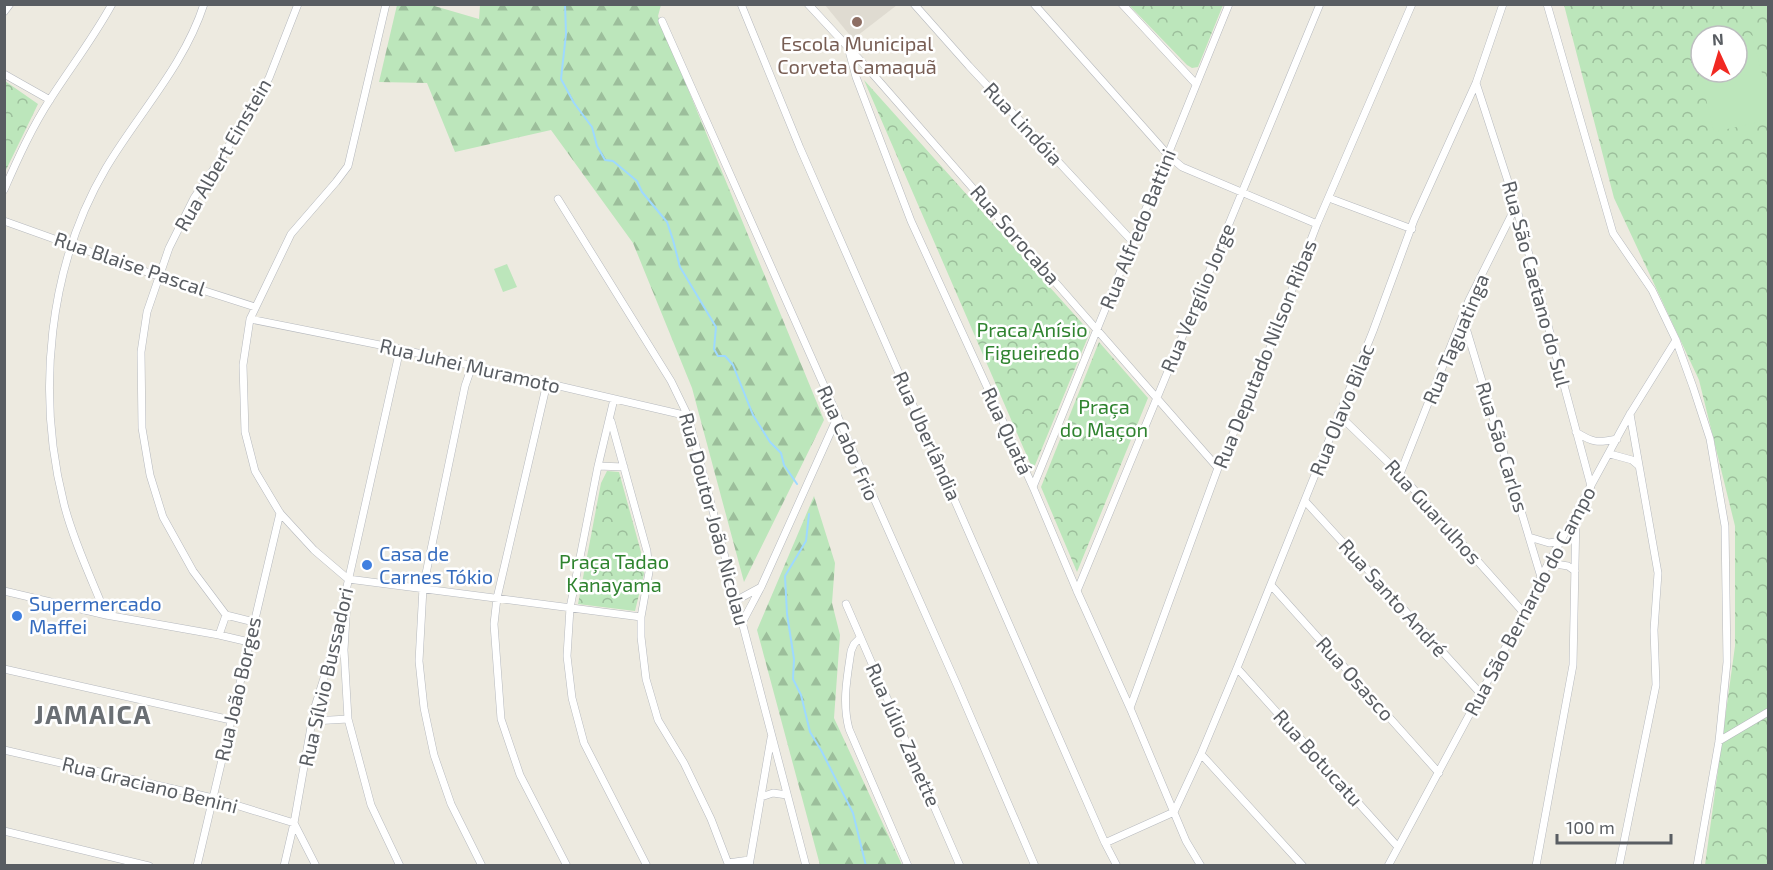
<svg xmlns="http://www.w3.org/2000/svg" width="1773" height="870" font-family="'Exo 2',sans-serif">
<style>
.education{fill:#dfdbd1}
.forest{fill:url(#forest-firs)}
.park{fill:url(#park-crowns);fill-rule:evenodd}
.pitch{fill:#bce6bb}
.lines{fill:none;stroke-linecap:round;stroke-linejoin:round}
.stream{stroke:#9ed9ff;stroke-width:2}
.street-casing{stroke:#b6b9be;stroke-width:8}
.street{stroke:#fff;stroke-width:7}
.education-dot{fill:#8d6e63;stroke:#fff;stroke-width:2}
.shop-dot{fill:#3f7fe0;stroke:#fff;stroke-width:2}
.labels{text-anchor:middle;stroke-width:5;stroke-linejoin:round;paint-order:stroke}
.education-label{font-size:20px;fill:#785e54;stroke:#fff}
.street-label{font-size:20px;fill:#595d62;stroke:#fff}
.park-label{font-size:20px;fill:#2f832f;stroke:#fff}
.shop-label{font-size:20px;fill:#366cbe;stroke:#fff;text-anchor:start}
.district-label{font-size:26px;font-weight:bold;letter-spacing:1.5px;fill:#6a6f74;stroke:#fff}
</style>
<defs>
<pattern id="forest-firs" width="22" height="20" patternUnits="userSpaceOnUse" patternTransform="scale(1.5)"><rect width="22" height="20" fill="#bce6bb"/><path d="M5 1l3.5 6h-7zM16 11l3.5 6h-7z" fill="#9cbe9b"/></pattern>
<pattern id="park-crowns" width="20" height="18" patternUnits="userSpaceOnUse" patternTransform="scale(1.5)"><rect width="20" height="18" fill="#bce6bb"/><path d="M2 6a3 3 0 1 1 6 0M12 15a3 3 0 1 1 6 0" fill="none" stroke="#9cbe9b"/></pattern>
</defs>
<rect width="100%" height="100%" fill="#edeae0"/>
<path class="education" d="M 825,5 L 897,5 L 853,39 Z"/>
<path class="forest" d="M 397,5 L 431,5 L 479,19 L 480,5 L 661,5 L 658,16 L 824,420 L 744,582 L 692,388 L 633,243 L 551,130 L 455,152 L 427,83 L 379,82 Z
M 814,496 L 835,563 L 832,603 L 840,635 L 834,718 L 902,865 L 820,865 L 757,630 Z"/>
<path class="park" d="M 1129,5 L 1223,5 L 1198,67 L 1192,68 L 1187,65 Z
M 1564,5 L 1768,5 L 1768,865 L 1705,865 L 1735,646 L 1735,526 L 1699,380 L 1614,198 ZM 1701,36 L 1737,36 L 1737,72 L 1701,72 Z
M 864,80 L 1090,332 L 1033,470 Z
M 5,81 L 38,104 L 5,172 Z
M 1099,342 L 1148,398 L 1077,572 L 1041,487 Z
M 607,471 L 619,472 L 641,552 L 644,574 L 635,611 L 578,604 L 601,483 Z"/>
<path class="pitch" d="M 1752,35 L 1768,96 L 1768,120 L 1714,132 L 1694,49 L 1701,47 L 1701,72 L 1737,72 L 1737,38 Z
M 507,264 L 517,287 L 503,292 L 494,269 Z"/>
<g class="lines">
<path class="stream" d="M 565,4 L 566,34 L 561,79 L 574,103 L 592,127 L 597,146 L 605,160 L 613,161 L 637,181 L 642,192 L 667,222 L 673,240 L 680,267 L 716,327 L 714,349 L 718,356 L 725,356 L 733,365 L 753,415 L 770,442 L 781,453 L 784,465 L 797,484
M 809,514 L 806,541 L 785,576 L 787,614 L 794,659 L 793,679 L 801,695 L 810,732 L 821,750 L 853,813 L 866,866"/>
<defs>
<path id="street" d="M 741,4 L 800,148 L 1105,843 L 1117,866
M 808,4 L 871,72 L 1218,468
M 914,4 L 969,66 L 1133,242
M 1034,4 L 1169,156 L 1182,167 L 1317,224
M 1122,4 L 1196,84
M 1547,4 L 1613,233 L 1652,290 L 1676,340 L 1693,387 L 1710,439 L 1725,526 L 1727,662 L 1719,741 L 1697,866
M 4,12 L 10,4
M 662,21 L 957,685 L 1035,866
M 848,47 L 856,77 L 911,221 L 1033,487 L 1077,591 L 1130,708 L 1186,841 L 1201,866
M 4,74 L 50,100
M 1476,83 L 1516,206 L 1591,486
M 4,190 C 18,158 32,127 51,98 C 71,67 94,37 112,4
M 1329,198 L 1412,229
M 558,199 L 671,381 L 688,416 L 806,866
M 4,221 L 158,276 L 255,307
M 1463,318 L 1541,577
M 250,319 L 400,349 L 688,416
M 472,366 L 465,386 L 423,588 L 419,661 L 424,708 L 434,755 L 451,804 L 482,866
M 547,383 L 497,598 L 494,624 L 501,719 L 520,775 L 567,866
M 614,399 L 598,466 L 570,608 L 567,656 L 572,698 L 584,743 L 647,866
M 1338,414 L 1400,474 L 1524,613
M 611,421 L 647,551 L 649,572 L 641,617 L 641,637 L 646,679 L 658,720 L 684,763 L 711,819 L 729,866
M 1576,432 C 1593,443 1598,443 1617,439
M 1610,454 L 1632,460 L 1639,466
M 598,466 L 624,467
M 1400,474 L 1469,300 L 1516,206
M 1033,487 L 1229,4
M 1305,501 L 1481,694
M 1529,537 L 1549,543 L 1560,541
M 1549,563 L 1568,566 L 1575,571
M 348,579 L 314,550 L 280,513 L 255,471 L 245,432 L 243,365 L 250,319 L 291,234 L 336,182 L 348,166 L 386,4
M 348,579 L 641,617
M 1271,585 L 1439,773
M 4,591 L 106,615 L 219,635 L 249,642
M 1077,591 L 1320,4
M 347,600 L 344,650 L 348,719 L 371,805 L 400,866
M 737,600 L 761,587
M 846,604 L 960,866
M 106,615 C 92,580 73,540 64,504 C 36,394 48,266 106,168 C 138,114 184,66 204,4
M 743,621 L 761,587 L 837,418
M 254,622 L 226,615 L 193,571 L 163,517 L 150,475 L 142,428 L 141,352 L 147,312 L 169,248 L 194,198 L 224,154 L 269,78 L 298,4
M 219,635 L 226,615
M 860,638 L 854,644 L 851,651 C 847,678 842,702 849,729 L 908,866
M 1237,668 L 1398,847
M 4,669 L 231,720
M 1130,708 L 1218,468 L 1263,366 L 1317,224 L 1412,4
M 313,721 L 348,719
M 1719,741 L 1768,712
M 4,750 L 213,798 L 294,823 L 316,866
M 1201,754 L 1303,866
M 761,797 L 773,793 L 787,795
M 1174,812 L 1201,754 L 1237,668 L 1373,331 L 1414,220 L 1476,83 L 1503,4
M 4,831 L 149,866
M 1105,843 L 1174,812
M 728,863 L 749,860
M 197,866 L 280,513
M 284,866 L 294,823 L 314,710 L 333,649 L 400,349
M 749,866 L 771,738
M 1388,866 L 1524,613 L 1541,577 L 1630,414 L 1676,340
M 1536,866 L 1573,665 L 1576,514
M 1619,866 L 1656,685 L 1654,630 L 1658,573 L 1630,414"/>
</defs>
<use href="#street" class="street-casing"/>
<use href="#street" class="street"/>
</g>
<circle class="education-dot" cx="857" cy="22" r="6"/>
<g class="shop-dot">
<circle cx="367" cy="565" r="6"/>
<circle cx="17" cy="616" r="6"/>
</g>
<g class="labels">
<g class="education-label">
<text x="857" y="51">Escola Municipal<tspan x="857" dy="23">Corveta Camaquã</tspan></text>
</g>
<g class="street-label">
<text transform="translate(1023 124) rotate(47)" y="7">Rua Lindóia</text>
<text transform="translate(223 155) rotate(-60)" y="7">Rua Albert Einstein</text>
<text transform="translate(1138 229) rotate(-68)" y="7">Rua Alfredo Battini</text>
<text transform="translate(1015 235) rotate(49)" y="7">Rua Sorocaba</text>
<text transform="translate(130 264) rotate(19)" y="7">Rua Blaise Pascal</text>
<text transform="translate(1536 284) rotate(75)" y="7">Rua São Caetano do Sul</text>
<text transform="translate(1198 298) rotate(-67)" y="7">Rua Vergílio Jorge</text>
<text transform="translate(1456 339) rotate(-67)" y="7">Rua Taguatinga</text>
<text transform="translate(1265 354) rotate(-68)" y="7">Rua Deputado Nilson Ribas</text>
<text transform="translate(470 366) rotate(13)" y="7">Rua Juhei Muramoto</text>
<text transform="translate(1342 410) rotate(-68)" y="7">Rua Olavo Bilac</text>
<text transform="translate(1007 431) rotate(65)" y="7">Rua Quatá</text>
<text transform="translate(927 436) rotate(66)" y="7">Rua Uberlândia</text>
<text transform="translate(848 443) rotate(66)" y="7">Rua Cabo Frio</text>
<text transform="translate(1502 447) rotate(73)" y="7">Rua São Carlos</text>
<text transform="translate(1433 512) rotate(48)" y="7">Rua Guarulhos</text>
<text transform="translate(714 519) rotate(75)" y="7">Rua Doutor João Nicolau</text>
<text transform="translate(1393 598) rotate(48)" y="7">Rua Santo André</text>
<text transform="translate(1530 601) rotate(-62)" y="7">Rua São Bernardo do Campo</text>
<text transform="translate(326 677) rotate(-77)" y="7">Rua Sílvio Bussadori</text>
<text transform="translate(1355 679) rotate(48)" y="7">Rua Osasco</text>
<text transform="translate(238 689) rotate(-77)" y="7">Rua João Borges</text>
<text transform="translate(903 735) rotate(66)" y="7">Rua Júlio Zanette</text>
<text transform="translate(1318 758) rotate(48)" y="7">Rua Botucatu</text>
<text transform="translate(150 785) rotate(14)" y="7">Rua Graciano Benini</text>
</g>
<g class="park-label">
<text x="1032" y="337">Praca Anísio<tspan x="1032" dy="23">Figueiredo</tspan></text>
<text x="1104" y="414">Praça<tspan x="1104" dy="23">do Maçon</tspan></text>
<text x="614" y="569">Praça Tadao<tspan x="614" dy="23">Kanayama</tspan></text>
</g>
<g class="shop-label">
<text x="379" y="561">Casa de<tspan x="379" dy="23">Carnes Tókio</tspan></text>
<text x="29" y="611">Supermercado<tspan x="29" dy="23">Maffei</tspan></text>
</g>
<g class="district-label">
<text x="93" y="724">JAMAICA</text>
</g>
</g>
<rect width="1773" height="870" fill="none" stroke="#595d62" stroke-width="12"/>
<g transform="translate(1719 54) rotate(356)"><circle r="28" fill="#ffffff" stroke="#bdbec0" stroke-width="1.5"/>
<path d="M0-4.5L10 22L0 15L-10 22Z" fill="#f12922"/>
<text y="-9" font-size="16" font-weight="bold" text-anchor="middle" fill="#595d62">N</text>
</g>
<path d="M1557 834v9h114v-9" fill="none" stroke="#595d62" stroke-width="3"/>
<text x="1566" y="834" font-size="18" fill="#595d62" stroke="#ffffff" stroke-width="4.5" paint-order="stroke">100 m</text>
</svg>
